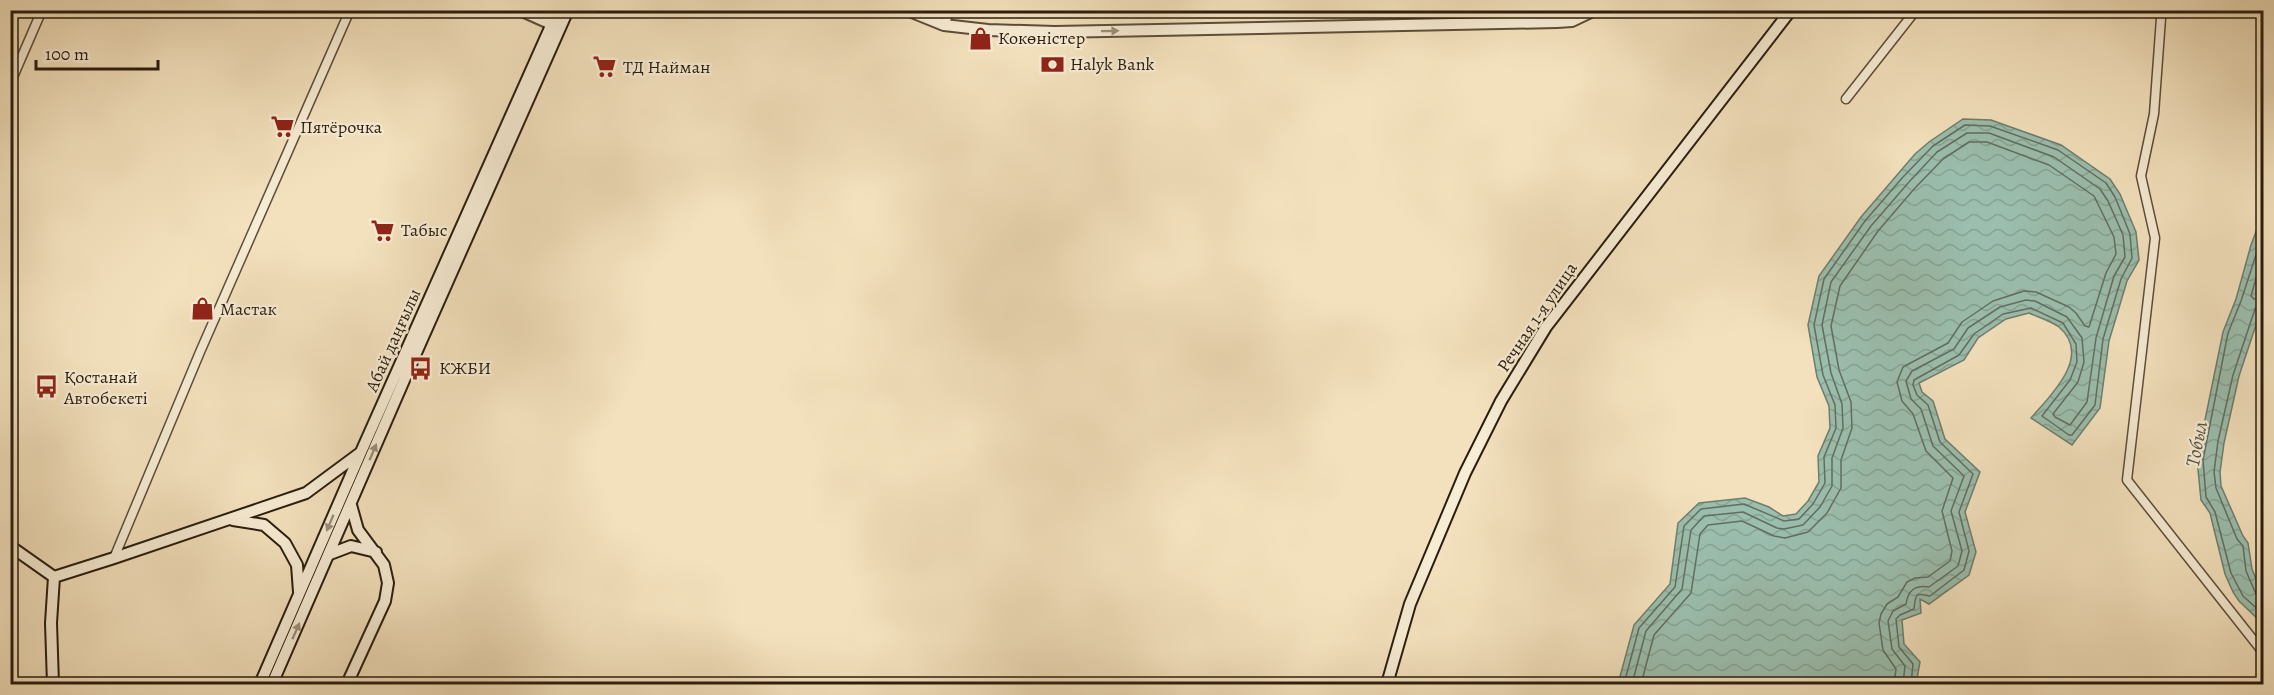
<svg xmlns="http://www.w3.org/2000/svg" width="2274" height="695" font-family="Alegreya,serif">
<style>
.grass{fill:url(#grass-tufts);stroke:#756f4e;stroke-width:1.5}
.water{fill:url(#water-waves);stroke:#6e7e6e;stroke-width:1.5}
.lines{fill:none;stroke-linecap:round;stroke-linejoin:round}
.shore{stroke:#626e5e;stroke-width:1.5}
.minor-casing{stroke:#5c4e3a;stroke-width:11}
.tertiary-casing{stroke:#5c4e3a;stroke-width:14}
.secondary-casing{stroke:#2a1d0f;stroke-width:14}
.minor{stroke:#f7ecd4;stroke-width:8}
.tertiary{stroke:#f7ecd4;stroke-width:10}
.secondary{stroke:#f7ecd4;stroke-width:10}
.oneway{fill:#9b8f7b}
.labels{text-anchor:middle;stroke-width:4.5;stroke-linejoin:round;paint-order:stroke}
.poi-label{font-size:18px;fill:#2a1d0f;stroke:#f7ecd4;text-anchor:start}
.street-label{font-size:18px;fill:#2a1d0f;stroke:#f7ecd4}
.water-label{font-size:20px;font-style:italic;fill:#525547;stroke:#f7ecd4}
</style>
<defs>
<pattern id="grass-tufts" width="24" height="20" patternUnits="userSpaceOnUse" patternTransform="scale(1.5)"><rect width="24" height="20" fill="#c0c18e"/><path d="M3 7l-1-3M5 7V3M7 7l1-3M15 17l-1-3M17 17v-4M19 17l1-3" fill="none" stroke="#a5a579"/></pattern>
<pattern id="water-waves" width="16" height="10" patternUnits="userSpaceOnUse" patternTransform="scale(1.5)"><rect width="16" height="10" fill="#9bbeae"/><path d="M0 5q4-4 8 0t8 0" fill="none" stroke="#86a394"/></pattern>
</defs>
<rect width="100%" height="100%" fill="#f3e1bd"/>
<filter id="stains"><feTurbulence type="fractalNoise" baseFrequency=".00333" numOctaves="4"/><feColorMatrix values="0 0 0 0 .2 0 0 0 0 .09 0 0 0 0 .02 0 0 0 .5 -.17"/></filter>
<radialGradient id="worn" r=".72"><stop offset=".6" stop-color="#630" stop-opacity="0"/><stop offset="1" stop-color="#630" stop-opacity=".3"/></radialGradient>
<path class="grass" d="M 1429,11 L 1563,11 L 1433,14 Z"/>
<path class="water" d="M 1963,119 L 1991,120 L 2061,145 L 2110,179 L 2120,194 L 2136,232 L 2139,260 L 2127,281 L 2109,341 L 2100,408 L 2072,445 L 2031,418 C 2050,396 2093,356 2059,327 C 2051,321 2038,317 2029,313 L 2006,319 L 1978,338 L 1964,360 L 1919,383 L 1922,392 L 1933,401 L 1945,439 L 1980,472 L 1965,512 L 1976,552 L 1969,575 L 1929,604 L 1920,599 L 1921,613 L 1902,620 L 1904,644 L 1920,662 L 1916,684 L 1618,684 L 1634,625 L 1670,584 L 1678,523 L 1699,503 L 1745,498 L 1769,507 L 1783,516 L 1796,514 L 1808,501 L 1819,482 L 1818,456 L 1830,428 L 1829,406 L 1817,377 L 1808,325 L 1819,276 L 1861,217 L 1915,154 L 1929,142 Z
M 2263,213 L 2263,304 L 2239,376 L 2224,443 L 2220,472 L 2221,486 L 2243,536 L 2248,543 L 2252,569 L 2263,596 L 2263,624 L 2239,601 L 2233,592 L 2225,574 L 2210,513 L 2201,500 L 2197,459 L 2223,332 L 2236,299 L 2251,245 Z"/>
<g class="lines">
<path class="shore" d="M 2264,230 L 2241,301 L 2228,333 L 2203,460 L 2206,497 L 2215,512 L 2231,573 L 2243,596 L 2264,615
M 2264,250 L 2251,296 L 2254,299 L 2264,297
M 2264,304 L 2259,305 L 2255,309 L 2233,375 L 2218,441 L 2214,472 L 2216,488 L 2237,539 L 2243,546 L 2246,571 L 2256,594 L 2264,596
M 1624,684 L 1639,628 L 1675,587 L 1684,526 L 1701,509 L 1744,504 L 1784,521 L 1799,519 L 1813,504 L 1825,483 L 1824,457 L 1836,428 L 1835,405 L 1823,375 L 1814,325 L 1824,279 L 1865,221 L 1903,177 L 1933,146 L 1965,125 L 1990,126 L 2058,150 L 2106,183 L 2115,197 L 2130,234 L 2132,258 L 2121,279 L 2103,339 L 2095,405 L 2072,435 L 2069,435 L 2042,416 L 2070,380 L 2077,362 L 2076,344 L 2063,323 L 2031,308 L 2003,314 L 1974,334 L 1959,355 L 1914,380 L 1913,385 L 1917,395 L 1928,405 L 1940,442 L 1973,474 L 1959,512 L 1969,551 L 1964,570 L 1930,596 C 1914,592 1916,595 1914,609 L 1900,615 L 1896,619 L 1899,647 L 1913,664 L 1911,684
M 1632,684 L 1646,631 L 1682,589 L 1691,530 L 1704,516 L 1743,512 L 1777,528 L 1784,529 L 1803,525 L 1820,507 L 1832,486 L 1832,458 L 1843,428 L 1842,404 L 1831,373 L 1822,325 L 1831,282 L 1871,226 L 1909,182 L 1937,152 L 1967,133 L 1989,133 L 2054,157 L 2100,189 L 2108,201 L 2123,235 L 2125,257 L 2114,276 L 2096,338 L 2087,402 L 2070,425 L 2055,417 L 2053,414 L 2078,382 L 2084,362 L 2082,338 L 2067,317 L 2035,301 L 2026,300 L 2000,307 L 1968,328 L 1954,349 L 1912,371 L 1906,381 L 1911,399 L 1921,409 L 1933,446 L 1964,476 L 1951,511 L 1962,551 L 1958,566 L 1929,587 C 1915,585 1908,590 1906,604 L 1893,611 L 1888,621 L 1892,649 L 1905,666 L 1903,684
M 1641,684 L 1654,635 L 1691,593 L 1700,534 L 1708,525 L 1742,521 L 1774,536 L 1785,538 L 1808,532 L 1827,513 L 1841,488 L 1841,460 L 1852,428 L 1851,402 L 1839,370 L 1831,326 L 1840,286 L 1878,231 L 1915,188 L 1943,159 L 1969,142 L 1987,142 L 2049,165 L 2094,196 L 2114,237 L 2116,254 L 2106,273 L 2089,327 L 2085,326 L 2076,313 L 2069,307 L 2036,292 L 2024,291 L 1993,301 L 1962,322 L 1948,343 L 1903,367 L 1897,382 L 1902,401 L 1913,414 L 1926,451 L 1953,478 L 1942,511 L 1952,551 L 1950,561 L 1928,577 L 1915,578 L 1907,582 L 1898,597 L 1887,604 L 1881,614 L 1879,623 L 1883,650 L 1896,669 L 1894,684"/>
<defs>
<path id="minor" d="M 2158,10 L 2161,18 L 2154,114 L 2141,176 L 2155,238 L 2127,480 L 2262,651
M 944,25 L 950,10
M 10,84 L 42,10
M 1846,99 L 1916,10
M 114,558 L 200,352 L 350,10"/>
<path id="tertiary" d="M 520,10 L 558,27
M 907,10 L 944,25 L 988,30 L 1055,32 L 1557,22 L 1572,21 L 1595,10"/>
<path id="secondary" d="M 233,520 L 264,525 L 285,543 L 297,565 L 299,592
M 10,546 L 54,577
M 330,554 L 351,546 L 376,552
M 54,577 L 114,558 L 306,493 L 360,453
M 53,684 L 51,623 L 54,577
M 260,684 L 361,452 L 558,10
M 272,684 L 408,371 L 568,10
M 347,684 L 385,601 L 388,583 L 384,565 L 358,530 L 351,505
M 1387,684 L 1410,604 L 1465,473 L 1501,401 L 1546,327 L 1791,10"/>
</defs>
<use href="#minor" class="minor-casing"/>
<use href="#tertiary" class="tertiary-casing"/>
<use href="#secondary" class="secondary-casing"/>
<use href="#minor" class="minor"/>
<use href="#tertiary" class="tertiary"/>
<use href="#secondary" class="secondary"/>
</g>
<defs><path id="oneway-solid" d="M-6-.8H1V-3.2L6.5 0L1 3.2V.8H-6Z" transform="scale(1.5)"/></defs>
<g class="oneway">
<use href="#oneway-solid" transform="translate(1110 31) rotate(-1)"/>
<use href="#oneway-solid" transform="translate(373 452) rotate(-67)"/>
<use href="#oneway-solid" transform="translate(330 523) rotate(113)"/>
<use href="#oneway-solid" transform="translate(296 631) rotate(-66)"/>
</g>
<defs>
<symbol id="shop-bare" viewBox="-9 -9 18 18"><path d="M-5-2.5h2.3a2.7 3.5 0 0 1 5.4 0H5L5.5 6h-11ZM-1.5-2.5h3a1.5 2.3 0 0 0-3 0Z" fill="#8f2418" stroke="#f7ecd4" stroke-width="2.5" paint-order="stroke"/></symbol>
<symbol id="bank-bare" viewBox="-9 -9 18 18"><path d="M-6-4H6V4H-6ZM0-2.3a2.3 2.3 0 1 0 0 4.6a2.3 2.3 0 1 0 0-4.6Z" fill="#8f2418" stroke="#f7ecd4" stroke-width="2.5" paint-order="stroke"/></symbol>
<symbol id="supermarket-bare" viewBox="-9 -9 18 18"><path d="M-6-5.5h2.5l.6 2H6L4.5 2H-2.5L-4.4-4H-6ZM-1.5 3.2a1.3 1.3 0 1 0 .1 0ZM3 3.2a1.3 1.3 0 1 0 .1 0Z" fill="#8f2418" stroke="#f7ecd4" stroke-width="2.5" paint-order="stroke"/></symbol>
<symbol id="bus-bare" viewBox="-9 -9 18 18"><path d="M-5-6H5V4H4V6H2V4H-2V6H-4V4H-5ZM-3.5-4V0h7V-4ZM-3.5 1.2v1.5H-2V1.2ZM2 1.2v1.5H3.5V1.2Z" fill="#8f2418" stroke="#f7ecd4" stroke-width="2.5" paint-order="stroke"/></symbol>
</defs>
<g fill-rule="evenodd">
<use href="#shop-bare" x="964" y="22" width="33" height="33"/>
<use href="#bank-bare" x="1036" y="48" width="33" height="33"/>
<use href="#supermarket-bare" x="588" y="50" width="33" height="33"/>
<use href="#supermarket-bare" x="266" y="110" width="33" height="33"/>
<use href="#supermarket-bare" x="366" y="214" width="33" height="33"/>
<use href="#shop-bare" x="186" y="292" width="33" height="33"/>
<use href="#bus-bare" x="404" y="352" width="33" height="33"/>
<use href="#bus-bare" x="30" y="370" width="33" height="33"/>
</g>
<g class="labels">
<g class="poi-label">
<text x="998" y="44">Кокөністер</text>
<text x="1070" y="70">Halyk Bank</text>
<text x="623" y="73">ТД Найман</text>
<text x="300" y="133">Пятёрочка</text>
<text x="401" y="236">Табыс</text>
<text x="220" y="315">Мастак</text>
<text x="439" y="374">КЖБИ</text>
<text x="64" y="383">Қостанай<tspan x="64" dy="21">Автобекеті</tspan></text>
</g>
<g class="street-label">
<text transform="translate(1537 317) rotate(-56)" y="6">Речная 1-я улица</text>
<text transform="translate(393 340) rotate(-66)" y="6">Абай даңғылы</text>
</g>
<g class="water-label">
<text transform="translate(2196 444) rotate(-79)" y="7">Тобыл</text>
</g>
</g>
<rect width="2274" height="695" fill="none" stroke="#f3e1bd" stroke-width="36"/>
<rect x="12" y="12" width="2250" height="671" fill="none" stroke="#2a1d0f" stroke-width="3"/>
<rect x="18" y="18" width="2238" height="659" fill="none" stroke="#2a1d0f" stroke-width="1.5"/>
<path d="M36 60v9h122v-9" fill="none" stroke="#2a1d0f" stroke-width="3"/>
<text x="45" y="60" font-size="18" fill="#2a1d0f" stroke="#f7ecd4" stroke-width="4.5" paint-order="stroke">100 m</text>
<rect width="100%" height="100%" filter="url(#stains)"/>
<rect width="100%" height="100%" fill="url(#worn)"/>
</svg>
